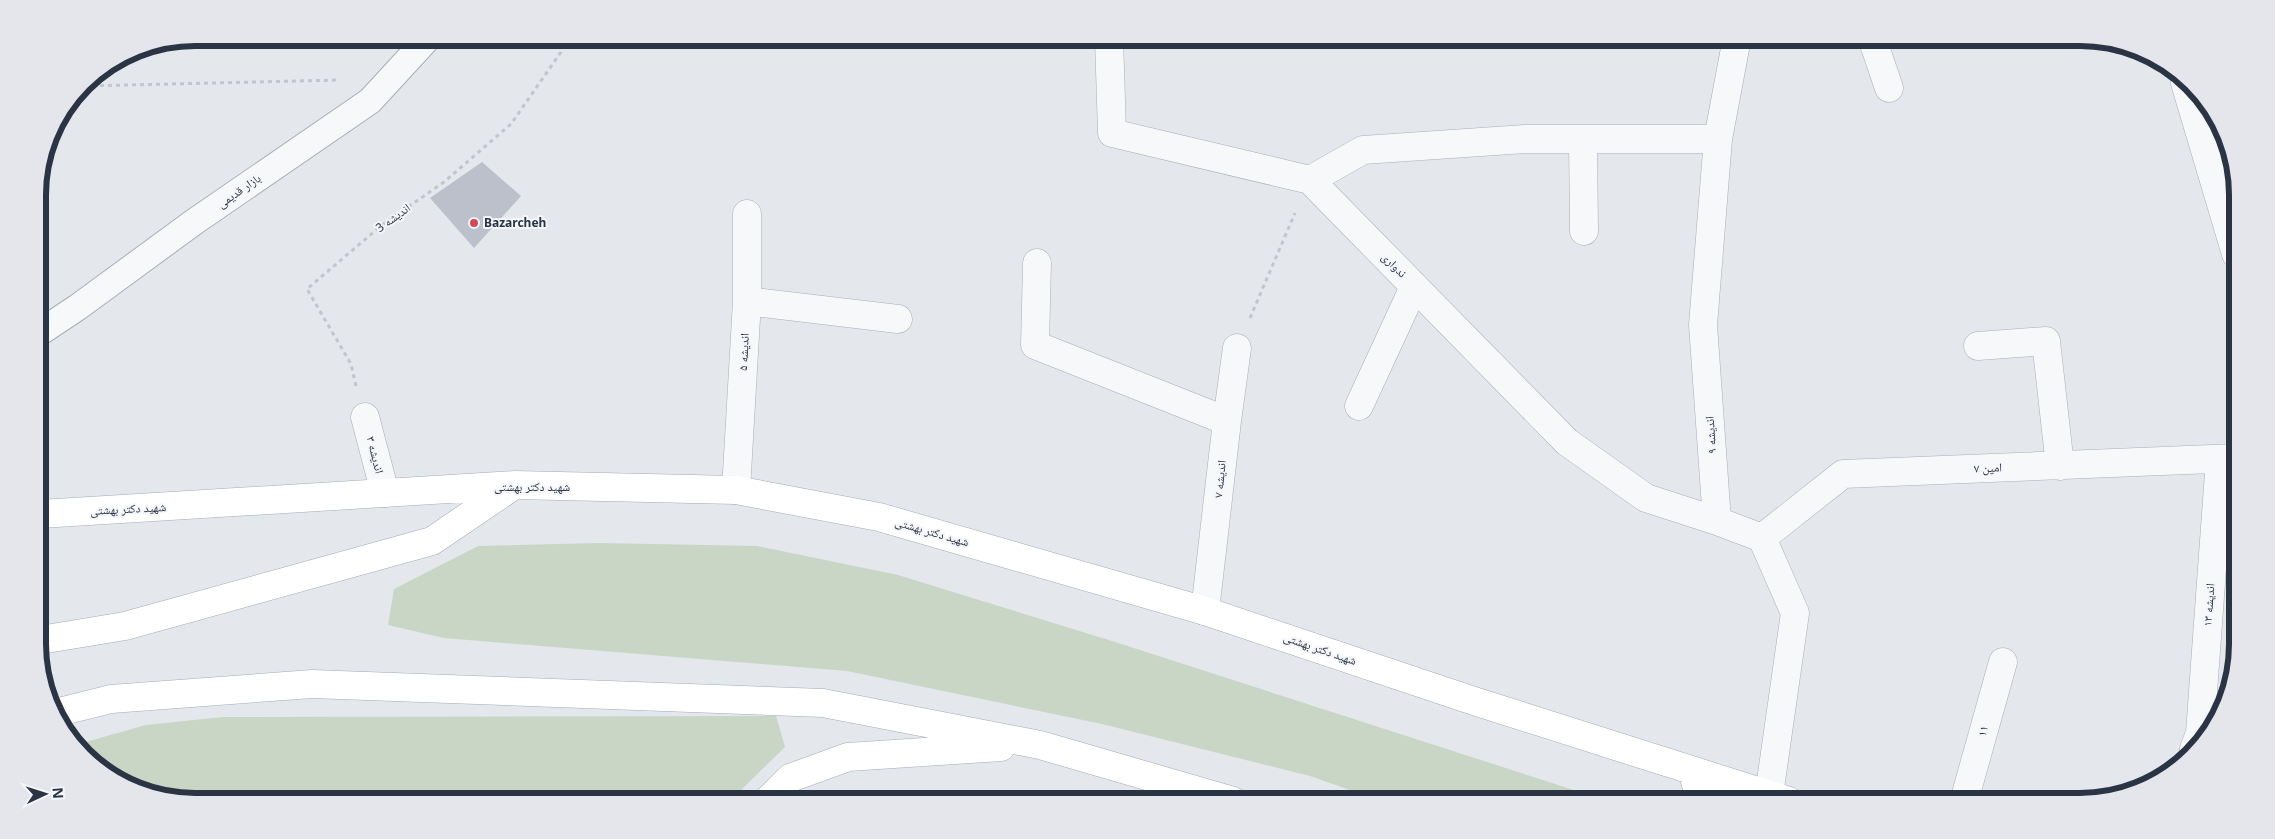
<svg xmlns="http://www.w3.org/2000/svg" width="2275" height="839" font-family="'Noto Sans','Noto Naskh Arabic',sans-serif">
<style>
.green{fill:#c9d6c5}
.building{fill:#bbc0ca}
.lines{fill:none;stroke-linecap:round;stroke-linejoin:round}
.pedestrian-casing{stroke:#a9aeb7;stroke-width:28}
.minor-casing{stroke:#a9aeb7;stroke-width:29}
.primary-casing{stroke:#a3abb8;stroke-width:29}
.path{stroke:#c2c5cb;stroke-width:3;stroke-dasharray:4 4;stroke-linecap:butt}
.pedestrian{stroke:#f7f8fa;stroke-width:26}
.minor{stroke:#f7f8fa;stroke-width:28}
.primary{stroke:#fff;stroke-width:28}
.poi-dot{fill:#d1495b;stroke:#f4f6f9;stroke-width:2}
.labels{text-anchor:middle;stroke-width:4;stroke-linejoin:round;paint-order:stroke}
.street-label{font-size:12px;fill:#2b3445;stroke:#f4f6f9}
.poi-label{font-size:12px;font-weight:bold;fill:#2b3445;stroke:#f4f6f9;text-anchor:start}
.rim{fill:none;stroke:#2b3445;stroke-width:6}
</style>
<rect width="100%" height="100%" fill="#e4e7ec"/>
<path class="green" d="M 600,543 L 757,546 L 898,575 L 1112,641 L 1608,801 L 1381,801 L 1310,776 L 1102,724 L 847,671 L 444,638 L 388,625 L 394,589 L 478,546 Z
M 776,716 L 785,747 L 730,801 L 196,801 L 145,793 L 75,745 L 146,725 L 223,717 Z"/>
<path class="building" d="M 482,162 L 521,196 L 474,248 L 430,198 Z"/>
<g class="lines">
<defs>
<path id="pedestrian" d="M 39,333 L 78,307 L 194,222 L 370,101 L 428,38"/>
<path id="minor" d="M 1109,38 L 1112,133 L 1310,180 L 1567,442 L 1646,498 L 1717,521
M 1737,38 L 1718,139 L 1703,325 L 1717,521 L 1762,538 L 1795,613 L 1769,795
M 1872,38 L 1889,88
M 2185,83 L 2236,254
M 1583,139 L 1584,231
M 1310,180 L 1363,150 L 1525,139 L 1718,139
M 1037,263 L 1035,345 L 1227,421
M 747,301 L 898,319
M 1978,346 L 2046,341 L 2060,466
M 1359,406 L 1414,287
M 365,417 L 385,493
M 736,490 L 747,301 L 747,214
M 1762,538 L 1843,474 L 2237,458
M 1205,611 L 1227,421 L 1237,348
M 2194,749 L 2200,733 L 2220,459
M 1964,801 L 2003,662"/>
<path id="primary" d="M 40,514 L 515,485 L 736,490 L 879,517 L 1205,611 L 1477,702 L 1789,801
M 40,640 L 125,626 L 432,541 L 513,486
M 59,712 L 111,699 L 312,684 L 823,703 L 1040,745 L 1233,801
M 1692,771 L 1701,801
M 767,801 L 790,778 L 848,757 L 1001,747"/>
</defs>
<use href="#pedestrian" class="pedestrian-casing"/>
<use href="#minor" class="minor-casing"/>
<use href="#primary" class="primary-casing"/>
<path class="path" d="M 84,86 L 340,80
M 1250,318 L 1295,213
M 356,386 L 351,364 L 307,289 L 382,225 L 444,182 L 511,124 L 561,52 L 565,38"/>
<use href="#pedestrian" class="pedestrian"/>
<use href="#minor" class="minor"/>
<use href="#primary" class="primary"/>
</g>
<circle class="poi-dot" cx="474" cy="223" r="5"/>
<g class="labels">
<g class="street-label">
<text transform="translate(239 191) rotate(-35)" y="4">بازار قدیمی</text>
<text transform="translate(393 218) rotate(-36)" y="4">اندیشه 3</text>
<text transform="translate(1394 265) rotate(45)" y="4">ندواری</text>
<text transform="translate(744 352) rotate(-87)" y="4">اندیشه ۵</text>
<text transform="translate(1711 435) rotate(-94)" y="4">اندیشه ۹</text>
<text transform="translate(375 455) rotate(76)" y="4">اندیشه ۳</text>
<text transform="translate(1988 468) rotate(-2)" y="4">امین ۷</text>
<text transform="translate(1220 479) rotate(-84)" y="4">اندیشه ۷</text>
<text x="532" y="491">شهید دکتر بهشتی</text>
<text transform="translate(128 509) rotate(-3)" y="4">شهید دکتر بهشتی</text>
<text transform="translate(932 532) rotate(16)" y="4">شهید دکتر بهشتی</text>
<text transform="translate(2209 605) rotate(-86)" y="4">اندیشه ۱۳</text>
<text transform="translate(1320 649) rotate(19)" y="4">شهید دکتر بهشتی</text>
<text transform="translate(1983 731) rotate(-75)" y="4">۱۱</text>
</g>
<g class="poi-label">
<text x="484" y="227">Bazarcheh</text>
</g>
</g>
<path d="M0 0H2275V839H0ZM195 46H2080A149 149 0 0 1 2229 195V644A149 149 0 0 1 2080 793H195A149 149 0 0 1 46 644V195A149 149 0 0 1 195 46Z" fill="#e4e6eb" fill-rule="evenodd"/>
<path class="rim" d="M195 46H2080A149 149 0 0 1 2229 195V644A149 149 0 0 1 2080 793H195A149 149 0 0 1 46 644V195A149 149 0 0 1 195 46Z"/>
<g transform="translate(45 794) rotate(86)" stroke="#f4f6f9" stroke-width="4" paint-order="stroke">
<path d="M0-4L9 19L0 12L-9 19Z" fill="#2b3445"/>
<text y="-8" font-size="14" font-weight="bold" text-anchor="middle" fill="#2b3445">N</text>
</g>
</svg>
